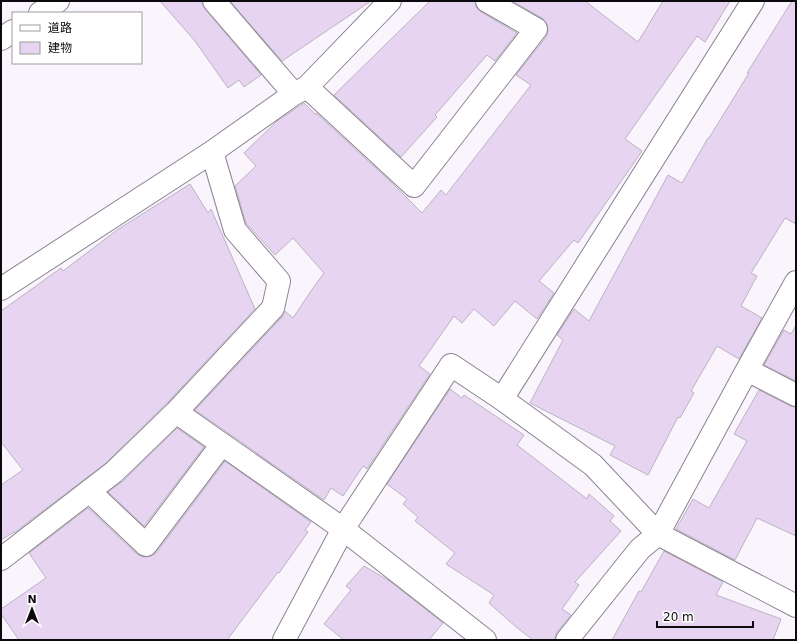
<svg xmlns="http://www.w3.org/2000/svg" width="797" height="641" font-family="'DejaVu Sans','Noto Sans JP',sans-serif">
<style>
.building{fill:#e6d4f1;stroke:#bcb3c2}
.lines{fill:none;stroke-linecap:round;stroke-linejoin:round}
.minor-casing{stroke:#8b8391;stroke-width:24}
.minor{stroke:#fff;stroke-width:22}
</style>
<rect width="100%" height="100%" fill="#faf4fd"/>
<path class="building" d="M 160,1 L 202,1 L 202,4 L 205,9 L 261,75 L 244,87 L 239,80 L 228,88 L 195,41 Z
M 230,1 L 371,1 L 282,61 Z
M 430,1 L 475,1 L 476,7 L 481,12 L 517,33 L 495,61 L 487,55 L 435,115 L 437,117 L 401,157 L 334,95 Z
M 512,1 L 585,1 L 638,42 L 663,1 L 730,1 L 705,42 L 697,36 L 625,139 L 642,151 L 638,157 L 578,243 L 574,240 L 539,281 L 554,293 L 537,319 L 515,301 L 494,326 L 474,309 L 462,323 L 454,316 L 419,366 L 430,374 L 367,469 L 363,466 L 343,496 L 331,488 L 324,500 L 195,410 L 282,317 L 285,311 L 293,318 L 313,288 L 324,273 L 293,238 L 275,255 L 246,223 L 235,186 L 256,166 L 244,153 L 277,121 L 304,103 L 315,114 L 316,113 L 391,182 L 422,213 L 441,190 L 446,195 L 531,85 L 516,75 L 546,37 L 548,31 L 547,24 L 542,18 Z
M 792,1 L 796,1 L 796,224 L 785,218 L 751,273 L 757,276 L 741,306 L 762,318 L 739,359 L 717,346 L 691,391 L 694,393 L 680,418 L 678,417 L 648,475 L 610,455 L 615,446 L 530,403 L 563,340 L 557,335 L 574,309 L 589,321 L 668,175 L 682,183 L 708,138 L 709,138 L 749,73 L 747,73 Z
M 190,184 L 208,213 L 211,209 L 255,309 L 167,403 L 106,463 L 14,533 L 14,532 L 1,540 L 1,485 L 23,470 L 1,442 L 1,311 L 61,268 L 63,271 L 117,230 Z
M 796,325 L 796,381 L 764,365 L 784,330 L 791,334 Z
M 450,389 L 462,398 L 464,395 L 524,435 L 517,445 L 587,499 L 589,494 L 614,516 L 610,521 L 621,531 L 575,582 L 579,585 L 562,609 L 571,615 L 557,632 L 555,638 L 555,640 L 533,640 L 515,626 L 489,603 L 494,595 L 446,564 L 455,553 L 415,521 L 418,517 L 403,504 L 407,499 L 387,484 Z
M 759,390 L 790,406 L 796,407 L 796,536 L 757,518 L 735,560 L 676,529 L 693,499 L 709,508 L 747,441 L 734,434 Z
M 177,428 L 204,447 L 144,526 L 108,492 L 123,481 Z
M 225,461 L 311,522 L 305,530 L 308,532 L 279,573 L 278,572 L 227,640 L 19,640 L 1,614 L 1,609 L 46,578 L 29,553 L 88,508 L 137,554 L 144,557 L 151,556 L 156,553 Z
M 664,551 L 723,582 L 716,595 L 781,619 L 773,640 L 612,640 L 639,591 L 641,592 Z
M 364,566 L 391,582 L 443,623 L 429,640 L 344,640 L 324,624 L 351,590 L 346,586 Z"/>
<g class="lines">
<defs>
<path id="minor" d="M 214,1 L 294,94
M 40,13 L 58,1
M 1,39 L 13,31
M 307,87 L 414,186 L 536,29 L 487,1
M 1,289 L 212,152 L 294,94 L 307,87 L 390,1
M 747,370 L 796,395
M 502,399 L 753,1
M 176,412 L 343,529 L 485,640
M 89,491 L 146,545 L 222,444
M 1,559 L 114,472 L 176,412 L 273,308 L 279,281 L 235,230 L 212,152
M 284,640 L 343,529 L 451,365 L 502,399 L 593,465 L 658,534 L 796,606
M 567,640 L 640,549 L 658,534 L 747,370 L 796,282"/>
</defs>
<use href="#minor" class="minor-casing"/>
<use href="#minor" class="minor"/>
</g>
<rect width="797" height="641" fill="none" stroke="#0d0a0f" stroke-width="4"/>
<rect x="12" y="12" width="130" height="52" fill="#ffffff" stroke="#9e9d9f"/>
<rect x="20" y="25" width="20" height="6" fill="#ffffff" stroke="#9e9d9f"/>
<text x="48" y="32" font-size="12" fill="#0d0a0f">道路</text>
<rect x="20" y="42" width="20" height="12" fill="#e6d4f1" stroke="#9e9d9f"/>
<text x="48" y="52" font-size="12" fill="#0d0a0f">建物</text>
<g transform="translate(32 609)" stroke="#ffffff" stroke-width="3" paint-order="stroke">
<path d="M0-3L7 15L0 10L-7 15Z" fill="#0d0a0f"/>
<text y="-6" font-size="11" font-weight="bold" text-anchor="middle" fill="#0d0a0f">N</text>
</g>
<path d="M657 621v6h96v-6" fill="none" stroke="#0d0a0f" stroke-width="2"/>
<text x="663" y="621" font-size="12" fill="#0d0a0f" stroke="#ffffff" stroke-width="3" paint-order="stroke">20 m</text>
</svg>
